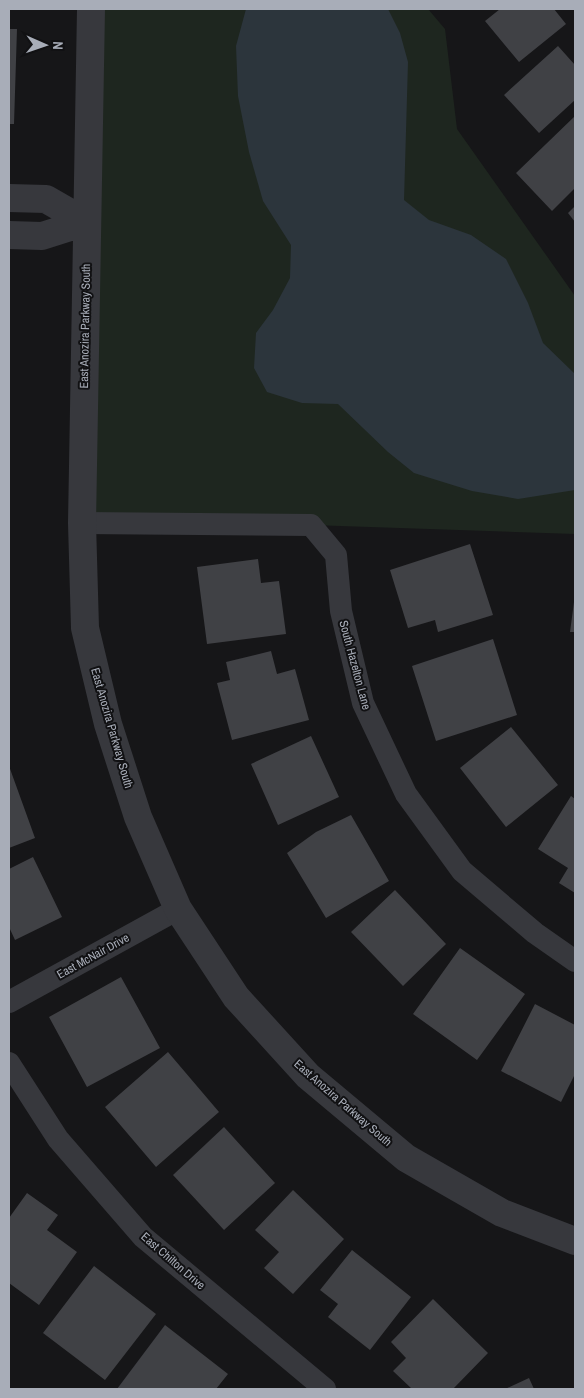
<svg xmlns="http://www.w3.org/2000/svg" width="584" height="1398" font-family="'Archivo Narrow',sans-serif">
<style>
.green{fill:#1e261f}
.water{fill:#2c353c}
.building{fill:#404145}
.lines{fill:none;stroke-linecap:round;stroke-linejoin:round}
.minor{stroke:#37383d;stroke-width:22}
.tertiary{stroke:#37383d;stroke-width:28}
.labels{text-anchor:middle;stroke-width:4;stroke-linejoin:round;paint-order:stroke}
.street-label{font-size:12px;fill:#a8adb8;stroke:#111113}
</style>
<rect width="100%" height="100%" fill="#161618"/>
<path class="green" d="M 91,9 L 428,9 L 445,29 L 457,129 L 575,296 L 575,534 L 311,525 L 82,523 Z"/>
<path class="water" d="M 246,9 L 388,9 L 400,33 L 408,62 L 404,200 L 429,220 L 471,235 L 506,259 L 528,303 L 543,343 L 575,374 L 575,490 L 518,499 L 472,491 L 414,473 L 388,452 L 338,404 L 302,403 L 267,392 L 254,368 L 256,333 L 273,310 L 290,278 L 291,245 L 263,201 L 249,152 L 238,96 L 236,46 Z"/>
<path class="building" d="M 500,9 L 554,9 L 566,24 L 519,62 L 485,21 Z
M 9,29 L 17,29 L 14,124 L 9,124 Z
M 558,46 L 575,65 L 575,100 L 539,133 L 504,95 Z
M 575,116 L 575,188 L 552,211 L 516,173 Z
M 575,206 L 575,222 L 568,213 Z
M 470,544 L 493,615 L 438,632 L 435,620 L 408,628 L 390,570 Z
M 258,559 L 261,583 L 279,581 L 286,634 L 207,644 L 197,567 Z
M 574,602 L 575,602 L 575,632 L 570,632 Z
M 493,639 L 517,715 L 436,741 L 412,666 Z
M 271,651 L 277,674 L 295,669 L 309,720 L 232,740 L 217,683 L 230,680 L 226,662 Z
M 511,727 L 558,785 L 506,827 L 460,768 Z
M 311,736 L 339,797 L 278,825 L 251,764 Z
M 9,766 L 35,838 L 9,848 Z
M 571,796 L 575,799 L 575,893 L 559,883 L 568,868 L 538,849 Z
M 351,815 L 389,881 L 326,918 L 287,853 L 316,832 Z
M 33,857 L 62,917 L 15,940 L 9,927 L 9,869 Z
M 395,890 L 446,944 L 403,986 L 351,932 Z
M 460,948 L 525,994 L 477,1060 L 413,1014 Z
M 121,977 L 160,1048 L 87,1087 L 49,1017 Z
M 535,1004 L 575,1025 L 575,1074 L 561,1102 L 501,1071 Z
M 168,1052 L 219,1112 L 156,1167 L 105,1107 Z
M 224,1127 L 275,1183 L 224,1230 L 173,1175 Z
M 293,1190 L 344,1239 L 293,1294 L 264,1268 L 279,1252 L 255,1230 Z
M 27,1193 L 58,1215 L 47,1230 L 77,1252 L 39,1305 L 9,1283 L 9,1218 Z
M 352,1250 L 411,1297 L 370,1350 L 328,1317 L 338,1304 L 320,1290 Z
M 94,1266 L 156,1314 L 105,1380 L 43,1333 Z
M 433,1299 L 488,1353 L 453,1389 L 412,1389 L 393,1371 L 406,1358 L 391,1342 Z
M 165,1325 L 228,1374 L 216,1389 L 117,1389 Z
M 529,1378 L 534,1389 L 505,1389 Z"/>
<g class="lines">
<path class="minor" d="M 82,523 L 311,525 L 336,555 L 341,611 L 363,703 L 406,794 L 462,871 L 535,933 L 575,961
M 9,1002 L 178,909
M 9,1063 L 58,1139 L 143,1237 L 325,1389"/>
<path class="tertiary" d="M 91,9 L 82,523 L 85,628 L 108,724 L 138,817 L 178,909 L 236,997 L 308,1076 L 406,1158 L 502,1213 L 575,1241
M 9,198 L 46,199 L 86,222
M 9,235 L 42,236 L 86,222"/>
</g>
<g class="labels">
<g class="street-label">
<text transform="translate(85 326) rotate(-89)" y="4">East Anozira Parkway South</text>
<text transform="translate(355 665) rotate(75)" y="4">South Hazelton Lane</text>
<text transform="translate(112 728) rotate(74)" y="4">East Anozira Parkway South</text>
<text transform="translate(93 956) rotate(-29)" y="4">East McNair Drive</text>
<text transform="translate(343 1103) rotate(41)" y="4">East Anozira Parkway South</text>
<text transform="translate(173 1261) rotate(41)" y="4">East Chilton Drive</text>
</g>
</g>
<rect width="584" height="1398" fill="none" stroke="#a8adb8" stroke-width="20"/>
<g transform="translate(45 45) rotate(92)" stroke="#111113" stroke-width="4" paint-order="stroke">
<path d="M0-4L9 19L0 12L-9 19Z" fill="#a8adb8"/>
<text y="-8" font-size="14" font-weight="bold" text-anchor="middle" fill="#a8adb8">N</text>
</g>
</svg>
